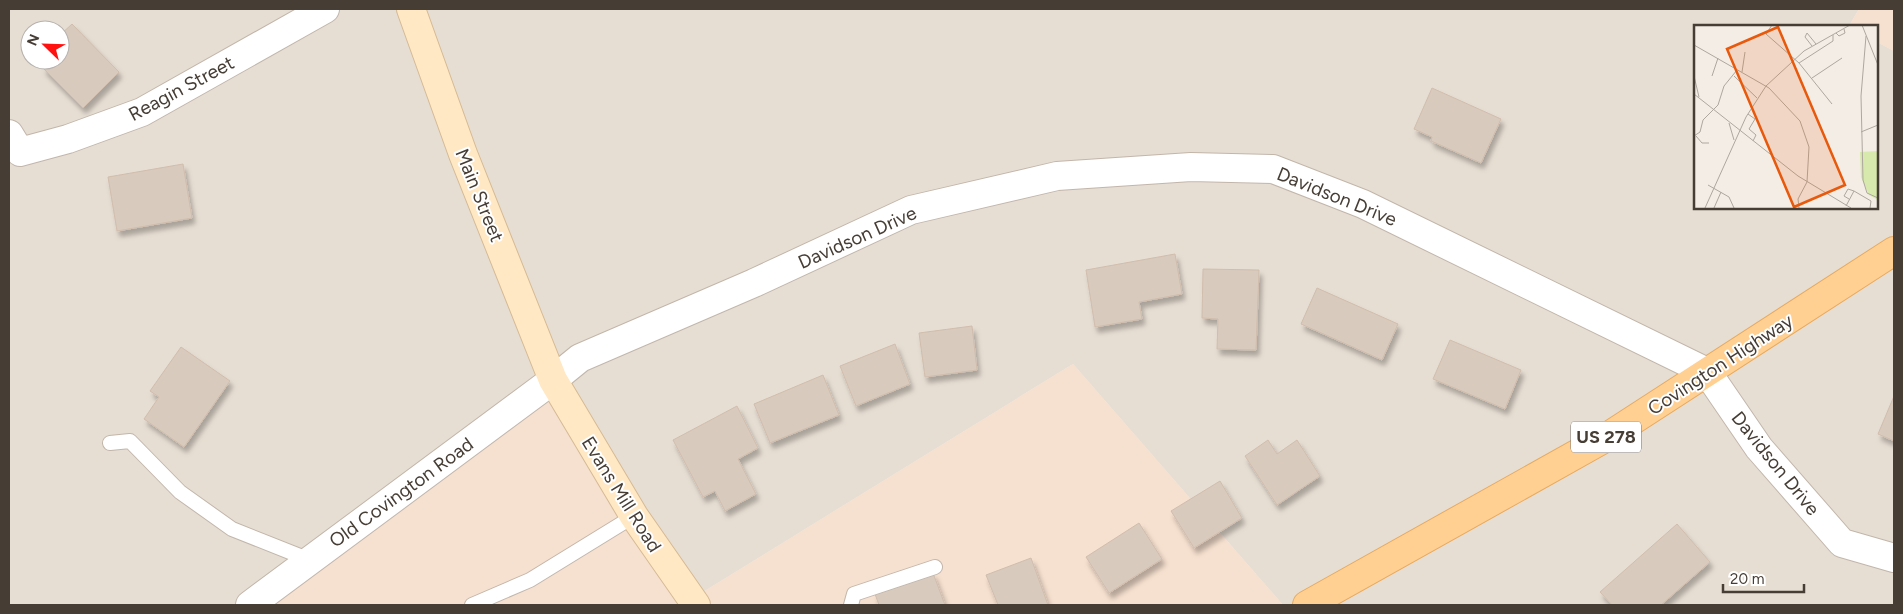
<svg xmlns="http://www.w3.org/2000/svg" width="1903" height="614" font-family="Figtree,sans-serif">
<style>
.residential{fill:#e7ded3;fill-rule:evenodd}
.commercial{fill:#f6e0cf}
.building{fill:#d8cabd;stroke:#d0bdad;filter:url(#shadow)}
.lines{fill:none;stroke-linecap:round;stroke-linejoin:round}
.lane-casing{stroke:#c2b6ab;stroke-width:16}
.street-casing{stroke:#c2b6ab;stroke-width:30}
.secondary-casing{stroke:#d5ba94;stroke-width:30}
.primary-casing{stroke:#e7aa5f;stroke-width:30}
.lane{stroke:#fff;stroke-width:14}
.street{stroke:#fff;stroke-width:28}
.secondary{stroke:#ffe8c3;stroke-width:28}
.primary{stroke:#ffd092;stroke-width:28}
.labels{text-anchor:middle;stroke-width:4;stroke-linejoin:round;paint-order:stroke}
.shield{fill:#fff;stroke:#7e7772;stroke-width:1}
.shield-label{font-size:18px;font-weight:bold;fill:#463d35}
.street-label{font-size:19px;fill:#463d35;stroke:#fff}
.inset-road{fill:none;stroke:#aea79f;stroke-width:1}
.view{fill:#e8590c;fill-opacity:0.15;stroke:#e8590c;stroke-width:2.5}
.inset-edge{fill:none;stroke:#463d35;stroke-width:2.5}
</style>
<defs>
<filter id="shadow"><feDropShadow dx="3" dy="5.5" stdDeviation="2.5" flood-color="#0004"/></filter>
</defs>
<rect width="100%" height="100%" fill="#f3ede5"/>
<path class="residential" d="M 9,9 L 1859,9 L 1849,26 L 1696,26 L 1696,208 L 1877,208 L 1877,42 L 1894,51 L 1894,605 L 1283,605 L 1073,364 L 690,600 L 269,605 L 9,605 ZM 30,30 L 60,30 L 60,60 L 30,60 Z"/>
<path class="commercial" d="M 1859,9 L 1894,9 L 1894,51 L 1877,42 L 1877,26 L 1849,26 Z
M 1073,364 L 1283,605 L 269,605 L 546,385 L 690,600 Z"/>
<path class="building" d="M 72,24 L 119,72 L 83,108 L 43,68 L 50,60 L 60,60 L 60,35 Z
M 1432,88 L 1501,119 L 1481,163 L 1431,141 L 1432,137 L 1414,129 Z
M 183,164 L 192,218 L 117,231 L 108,177 Z
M 1175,254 L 1182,294 L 1139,302 L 1142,319 L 1095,327 L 1086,270 Z
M 1203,269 L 1259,270 L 1256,350 L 1217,349 L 1218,319 L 1202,318 Z
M 1317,288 L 1398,324 L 1382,360 L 1301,324 Z
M 972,326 L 977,370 L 925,377 L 919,333 Z
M 1450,340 L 1521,370 L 1505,409 L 1433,379 Z
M 895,344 L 910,384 L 856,406 L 840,366 Z
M 181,347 L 230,381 L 184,447 L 144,419 L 159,397 L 150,391 Z
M 823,375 L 839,415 L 770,443 L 754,404 Z
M 1894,396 L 1894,441 L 1878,434 Z
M 737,406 L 758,448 L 738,459 L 756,494 L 725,511 L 715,491 L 703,497 L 673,440 Z
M 1268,440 L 1277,454 L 1297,440 L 1320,476 L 1277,505 L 1245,456 Z
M 1220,481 L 1242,518 L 1194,548 L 1171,511 Z
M 1139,523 L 1162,559 L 1109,593 L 1086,557 Z
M 1677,524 L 1710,562 L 1661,605 L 1612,605 L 1600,592 Z
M 1031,558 L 1048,605 L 998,605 L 986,575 Z
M 933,573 L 945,605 L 879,605 L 875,594 Z"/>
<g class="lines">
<defs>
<path id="lane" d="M 110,443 L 130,441 L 180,492 L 232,529 L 310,560
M 472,605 L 530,580 L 634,516
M 851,605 L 854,594 L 935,567"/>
<path id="street" d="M 9,134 L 20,152 L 68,139 L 142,112 L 325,9
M 250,605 L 553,380 L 580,358 L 754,283 L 911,210 L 1057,176 L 1191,167 L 1273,169 L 1363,204 L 1707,372 L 1759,448 L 1842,543 L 1894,558"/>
<path id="secondary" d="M 411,9 L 463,154 L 553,380 L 634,516 L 696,605"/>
<path id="primary" d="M 1307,605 L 1607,437 L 1894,251"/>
</defs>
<use href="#lane" class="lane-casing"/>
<use href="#street" class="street-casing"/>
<use href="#secondary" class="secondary-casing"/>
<use href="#primary" class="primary-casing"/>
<use href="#lane" class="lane"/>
<use href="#street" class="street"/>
<use href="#secondary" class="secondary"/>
<use href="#primary" class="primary"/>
</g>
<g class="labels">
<rect class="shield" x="1571" y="421.5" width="70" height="31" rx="4"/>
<g class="shield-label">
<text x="1606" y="443">US 278</text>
</g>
<g class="street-label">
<text transform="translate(181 88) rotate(-28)" y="7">Reagin Street</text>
<text transform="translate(480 195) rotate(68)" y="7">Main Street</text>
<text transform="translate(1337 196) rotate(22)" y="7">Davidson Drive</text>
<text transform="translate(857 237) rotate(-24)" y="7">Davidson Drive</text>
<text transform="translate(1720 364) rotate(-33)" y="7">Covington Highway</text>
<text transform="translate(1776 463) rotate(51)" y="7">Davidson Drive</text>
<text transform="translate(401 492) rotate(-36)" y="7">Old Covington Road</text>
<text transform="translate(622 494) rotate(58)" y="7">Evans Mill Road</text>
</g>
</g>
<g transform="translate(1694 25)">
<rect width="184" height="184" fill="#f3ede5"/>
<path d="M 184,126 L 184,175 L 175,170 L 167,152 L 166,127 Z" fill="#d7e9ac"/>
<path class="inset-road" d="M 78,0 L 72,9 L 105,38 L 138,79M 168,0 L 184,40M 142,8 L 145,11 L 151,8 L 150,4M 172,11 L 167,71 L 169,155 L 173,168 L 184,173M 0,12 L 0,45M 0,20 L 75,63 L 106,96 L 115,122 L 113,157 L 104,174 L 105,183M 118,21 L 111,12 L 113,8 L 122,19M 105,38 L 139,16 L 139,10M 48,47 L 51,27M 0,51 L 5,72M 18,51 L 24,33M 40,51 L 63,73M 118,53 L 148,33M 0,69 L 104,151 L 157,183M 54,89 L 61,94 L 55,104 L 62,110 L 59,116M 35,98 L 40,115M 167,107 L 184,100M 0,111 L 6,107 L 9,95 L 24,80 L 30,61 L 43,45M 2,111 L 8,118 L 15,118M 14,160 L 35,172 L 40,183M 160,166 L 177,176 L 176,183M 152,181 L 160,166 L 154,164 L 150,171 L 155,174M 11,183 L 52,92 L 72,61 L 110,26 L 156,0M 20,183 L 27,167"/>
<path class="view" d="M 84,2 L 151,160 L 100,182 L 33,24 Z"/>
<rect width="184" height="184" class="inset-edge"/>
</g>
<rect width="1903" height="614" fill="none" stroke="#463d35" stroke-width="20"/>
<g transform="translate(45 45) rotate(293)"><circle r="24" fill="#ffffff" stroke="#b5b1ae"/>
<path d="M0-4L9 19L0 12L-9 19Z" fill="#ff1110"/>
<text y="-8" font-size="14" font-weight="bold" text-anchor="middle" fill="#463d35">N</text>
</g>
<path d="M1723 584v8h81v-8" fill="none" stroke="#463d35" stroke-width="2.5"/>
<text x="1730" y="584" font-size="15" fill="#463d35" stroke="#ffffff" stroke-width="4" paint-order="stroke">20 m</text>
</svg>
